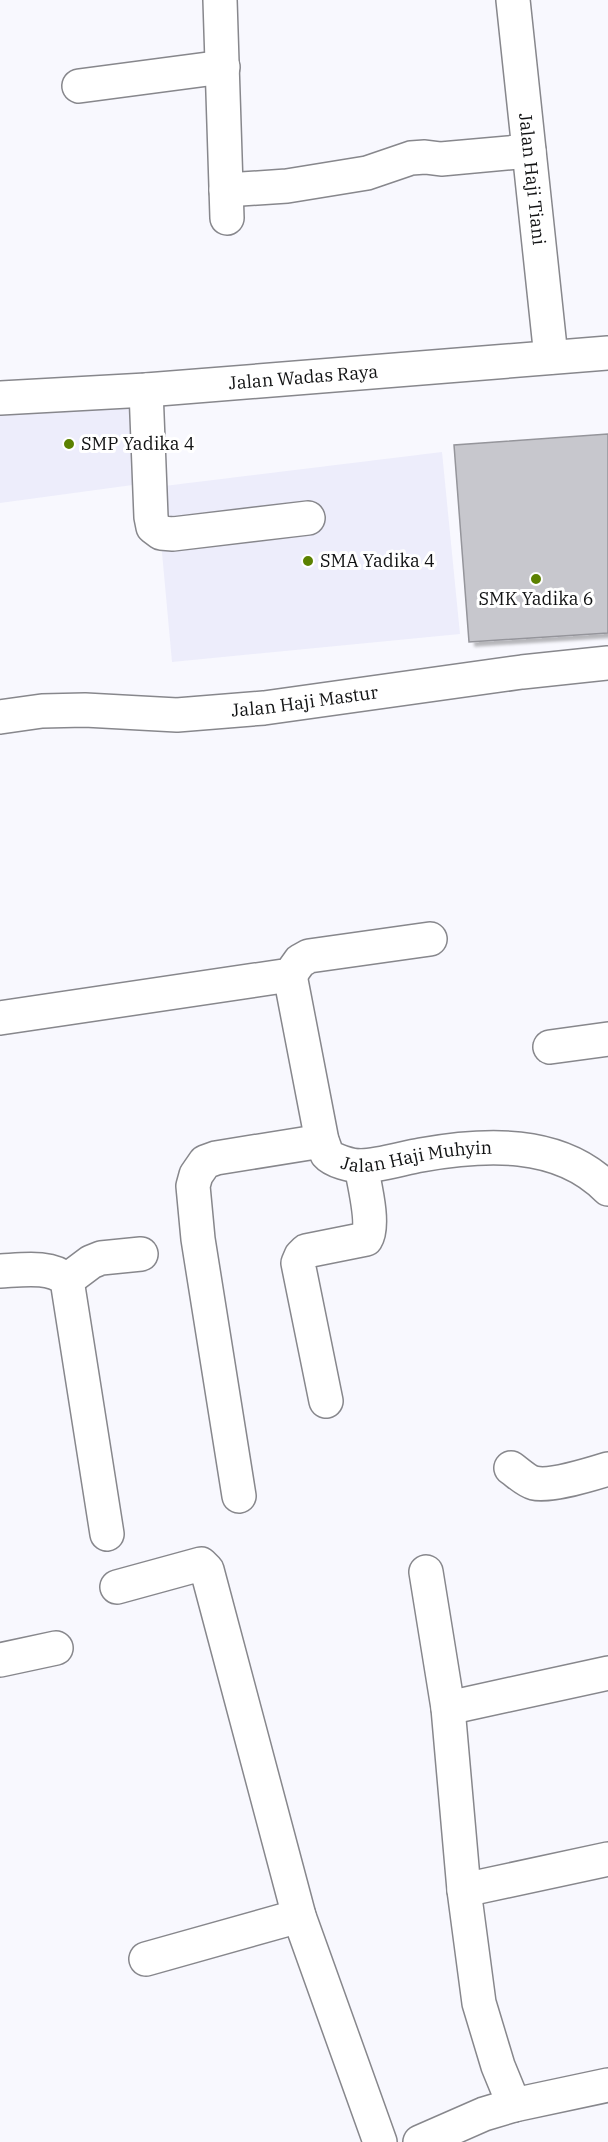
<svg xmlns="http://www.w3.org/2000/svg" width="608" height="2142" font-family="'IBM Plex Serif',serif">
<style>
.built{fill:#ededfb}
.building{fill:#c7c7cd;stroke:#95959b;stroke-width:1.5;filter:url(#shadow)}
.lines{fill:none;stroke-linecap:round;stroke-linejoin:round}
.minor-casing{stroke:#87878c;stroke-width:36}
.minor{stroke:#fff;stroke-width:33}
.poi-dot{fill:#5b8100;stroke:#fff;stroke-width:2}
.labels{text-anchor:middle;stroke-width:6;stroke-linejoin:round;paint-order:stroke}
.street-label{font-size:18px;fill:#111213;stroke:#fff}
.poi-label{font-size:18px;fill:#111213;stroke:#fff;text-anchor:start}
</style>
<defs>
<filter id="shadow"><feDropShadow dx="6" dy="4" stdDeviation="1.5" flood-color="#0004"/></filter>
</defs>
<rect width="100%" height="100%" fill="#f8f8fe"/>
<path class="built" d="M 135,395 L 140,484 L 0,503 L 0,405 Z
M 442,452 L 460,634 L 172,662 L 156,487 Z"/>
<path class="building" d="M 608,434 L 608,633 L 469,642 L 454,445 Z"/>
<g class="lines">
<defs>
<g id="minor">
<path d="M 220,0 L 227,218"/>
<path id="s1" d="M 513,0 L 551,357"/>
<path d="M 79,86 L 223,67"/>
<path d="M 226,190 L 287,186 L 367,173 L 411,158 L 425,157 L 441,159 L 529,151"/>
<path d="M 146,390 L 151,517 L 153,527 L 161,533 L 173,534 L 308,518"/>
<path id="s2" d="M 0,398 L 146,390 L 608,353"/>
<path id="s3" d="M 0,717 L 42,711 L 85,710 L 177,715 L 264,708 L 522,672 L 608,663"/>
<path id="s4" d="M 290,975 L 322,1141 C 324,1145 325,1150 327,1154 C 333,1161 352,1166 361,1166 C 377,1166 404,1158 421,1155 C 483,1144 559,1139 608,1189"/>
<path d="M 0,1018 L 290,975 L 300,961 L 309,956 L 430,939"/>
<path d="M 550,1047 L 608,1039"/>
<path d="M 0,1271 C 21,1270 51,1265 67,1280 L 107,1534"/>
<path d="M 67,1280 L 91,1262 L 101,1258 L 141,1254"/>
<path d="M 326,1401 L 298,1263 L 301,1256 L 306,1251 L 366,1239 C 375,1225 364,1183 361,1166"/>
<path d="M 511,1468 C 517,1472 526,1481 534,1483 C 550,1487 592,1474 608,1469"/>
<path d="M 239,1496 L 198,1239 L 193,1186 L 196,1175 L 205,1162 L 216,1158 L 322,1141"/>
<path d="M 426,1572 L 448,1708 L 464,1890 L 479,2003 L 498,2066 L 514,2105"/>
<path d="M 117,1587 L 201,1564 L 207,1570 L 299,1916 L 380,2142"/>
<path d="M 0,1660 L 56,1648"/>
<path d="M 448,1708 L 608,1673"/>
<path d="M 464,1890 L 608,1859"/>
<path d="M 146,1959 L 299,1916"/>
<path d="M 420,2142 L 484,2114 L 514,2105 L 608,2085"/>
</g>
</defs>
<use href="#minor" class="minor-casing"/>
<use href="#minor" class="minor"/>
</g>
<g class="poi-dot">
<circle cx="69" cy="444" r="6"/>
<circle cx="308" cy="561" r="6"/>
<circle cx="536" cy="579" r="6"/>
</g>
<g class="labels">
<g class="street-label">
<text dy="6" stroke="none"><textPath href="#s1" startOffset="180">Jalan Haji Tiani</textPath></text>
<text dy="6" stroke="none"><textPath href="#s2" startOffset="304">Jalan Wadas Raya</textPath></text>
<text dy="6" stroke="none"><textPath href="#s3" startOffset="306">Jalan Haji Mastur</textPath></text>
<text dy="6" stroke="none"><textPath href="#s4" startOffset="276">Jalan Haji Muhyin</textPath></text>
</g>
<g class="poi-label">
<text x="81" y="450">SMP Yadika 4</text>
<text x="320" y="567">SMA Yadika 4</text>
<text x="536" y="605" text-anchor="middle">SMK Yadika 6</text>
</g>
</g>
</svg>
